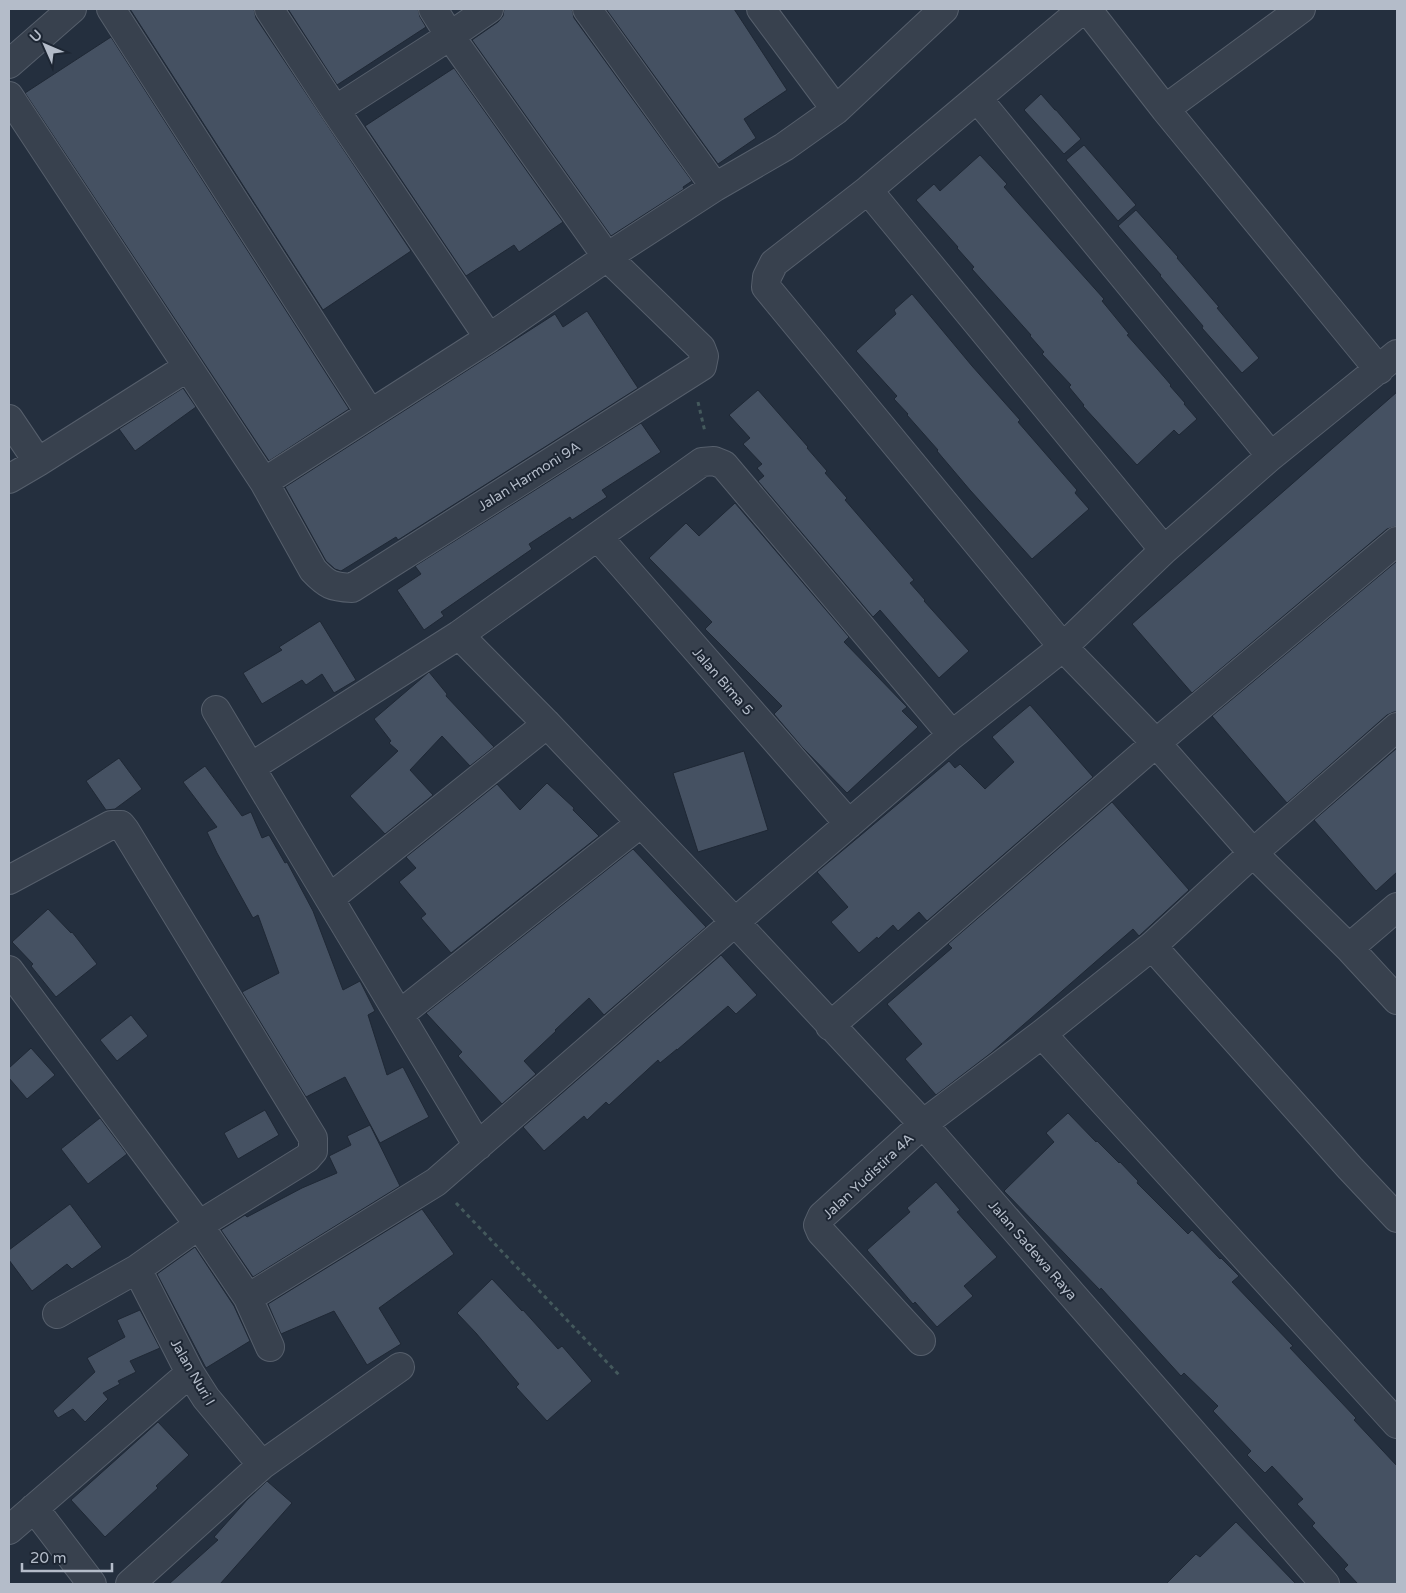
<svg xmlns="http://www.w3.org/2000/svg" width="1406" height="1593" font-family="'Varela Round',sans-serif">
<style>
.building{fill:#455162;stroke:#1f2835}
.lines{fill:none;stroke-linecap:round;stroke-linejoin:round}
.minor-casing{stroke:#565f6c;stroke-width:30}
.path{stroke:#44595c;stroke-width:3;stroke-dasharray:4 4;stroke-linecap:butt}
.minor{stroke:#38414e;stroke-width:28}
.labels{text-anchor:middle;stroke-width:4;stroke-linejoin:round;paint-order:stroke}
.street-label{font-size:14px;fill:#b4bcc9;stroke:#1d2633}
</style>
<rect width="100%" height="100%" fill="#242f3e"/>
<path class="building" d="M 130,9 L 254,9 L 256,18 L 411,251 L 323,310 Z
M 288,9 L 418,9 L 420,17 L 426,27 L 337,85 Z
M 504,9 L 572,9 L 574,18 L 692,181 L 683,187 L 684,189 L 611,236 L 472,40 L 498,22 L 503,16 Z
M 606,9 L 734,9 L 787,90 L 744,119 L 756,138 L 718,164 Z
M 111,37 L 349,409 L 269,461 L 25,93 Z
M 454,68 L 563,222 L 519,252 L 514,245 L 466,276 L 365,126 Z
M 1041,94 L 1055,110 L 1056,110 L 1081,139 L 1064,154 L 1024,110 Z
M 1084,145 L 1136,205 L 1118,221 L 1066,160 Z
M 980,155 L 1007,184 L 1004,187 L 1019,204 L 1104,299 L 1102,301 L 1129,334 L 1127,335 L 1158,370 L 1171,385 L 1170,386 L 1185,403 L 1184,404 L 1197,419 L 1179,435 L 1174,430 L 1137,465 L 1083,406 L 1084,405 L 1069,387 L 1071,385 L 1042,354 L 1044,352 L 1030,336 L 1031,335 L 972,269 L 974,267 L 957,248 L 958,247 L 916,200 L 934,184 L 940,191 Z
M 1136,210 L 1178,257 L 1177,258 L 1219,307 L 1217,308 L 1259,358 L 1242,373 L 1202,328 L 1203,326 L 1160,276 L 1161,275 L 1118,226 Z
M 912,294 L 972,366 L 1020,420 L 1018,422 L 1077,490 L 1075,493 L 1089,509 L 1032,559 L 970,490 L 937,451 L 938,450 L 907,415 L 908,414 L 894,399 L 897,396 L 856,351 L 896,314 L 894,310 Z
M 587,311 L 638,388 L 398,540 L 396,537 L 341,571 L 335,569 L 326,561 L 285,487 L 555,314 L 563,327 Z
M 183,388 L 196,407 L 135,451 L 119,429 Z
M 758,390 L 808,447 L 807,448 L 827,471 L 825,473 L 847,498 L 845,500 L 914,580 L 910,583 L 925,600 L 924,601 L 969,651 L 939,678 L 880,610 L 873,617 L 758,481 L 764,476 L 757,468 L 762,464 L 743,444 L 750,438 L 729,415 Z
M 1397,392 L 1397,526 L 1387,529 L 1192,693 L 1132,624 Z
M 641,423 L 661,452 L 602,490 L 607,497 L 572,520 L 570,517 L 529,544 L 532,549 L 441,612 L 444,616 L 424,630 L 397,590 L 421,574 L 415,566 Z
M 735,503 L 849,637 L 844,642 L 907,707 L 902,711 L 918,727 L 847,793 L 802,747 L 774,714 L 782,706 L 705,629 L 712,622 L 649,558 L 686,523 L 699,536 Z
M 1397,561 L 1397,712 L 1394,712 L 1387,715 L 1287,803 L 1212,716 Z
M 320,621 L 356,680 L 334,693 L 322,674 L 306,685 L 302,680 L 262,704 L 243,673 L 282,650 L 279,647 Z
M 429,672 L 447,694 L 446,696 L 494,747 L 470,766 L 442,736 L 410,770 L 433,795 L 385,834 L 350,796 L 398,751 L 389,743 L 391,741 L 374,719 Z
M 1030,705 L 1093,777 L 927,921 L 919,912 L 898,931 L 893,925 L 878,939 L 877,937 L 859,953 L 831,922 L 848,907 L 817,872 L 949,761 L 955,768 L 960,764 L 985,789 L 1014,762 L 992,737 Z
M 1397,748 L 1397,872 L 1376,891 L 1314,820 Z
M 744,751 L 768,830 L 698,852 L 673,773 Z
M 119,758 L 142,789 L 115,809 L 106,810 L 86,781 Z
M 205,766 L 242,816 L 251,812 L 262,838 L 269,835 L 285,863 L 287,862 L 313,911 L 343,990 L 360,981 L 375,1011 L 368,1015 L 387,1075 L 403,1067 L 429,1117 L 380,1143 L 345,1077 L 306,1097 L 242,992 L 279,973 L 258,915 L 253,918 L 217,853 L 207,832 L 217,827 L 183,782 Z
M 547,783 L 574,808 L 573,810 L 599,836 L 451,953 L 421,918 L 426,914 L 399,882 L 416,868 L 406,857 L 497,784 L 520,810 Z
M 1112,802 L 1189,890 L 1139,936 L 1133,929 L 991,1053 L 936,1095 L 905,1059 L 922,1044 L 887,1004 L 952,948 L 948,944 Z
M 633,849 L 706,927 L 604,1015 L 589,998 L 555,1030 L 556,1031 L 524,1061 L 536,1074 L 502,1104 L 458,1056 L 462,1052 L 426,1013 Z
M 48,909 L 71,933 L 72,932 L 97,964 L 56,997 L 31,966 L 33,964 L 12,942 Z
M 721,955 L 757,995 L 736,1014 L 728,1006 L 677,1050 L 677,1049 L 660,1063 L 658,1060 L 609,1105 L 606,1102 L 587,1120 L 584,1116 L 544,1151 L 523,1127 Z
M 131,1015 L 148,1036 L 117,1061 L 100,1040 Z
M 31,1048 L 55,1075 L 27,1099 L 9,1078 L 9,1068 Z
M 265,1110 L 279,1135 L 238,1159 L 224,1133 Z
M 1068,1113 L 1096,1142 L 1097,1141 L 1119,1163 L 1120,1162 L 1138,1181 L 1137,1183 L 1188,1234 L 1192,1230 L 1220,1259 L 1221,1258 L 1239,1276 L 1232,1282 L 1293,1346 L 1290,1348 L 1356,1418 L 1354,1420 L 1397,1466 L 1397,1584 L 1358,1584 L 1344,1569 L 1348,1565 L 1312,1526 L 1315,1523 L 1297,1504 L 1303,1499 L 1272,1466 L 1265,1473 L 1247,1455 L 1251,1451 L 1213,1411 L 1218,1406 L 1184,1373 L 1181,1376 L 1101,1288 L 1100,1290 L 1004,1191 L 1054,1142 L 1046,1133 Z
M 100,1118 L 127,1154 L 88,1184 L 61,1149 Z
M 370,1125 L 400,1186 L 253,1277 L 221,1230 L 245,1215 L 247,1217 L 302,1188 L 337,1173 L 329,1156 L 351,1145 L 347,1136 Z
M 936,1182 L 960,1210 L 957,1212 L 997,1257 L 964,1286 L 973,1296 L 937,1327 L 915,1302 L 913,1304 L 867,1250 L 910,1212 L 907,1208 Z
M 70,1204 L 102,1247 L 72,1269 L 67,1264 L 32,1291 L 9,1260 L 9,1250 Z
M 422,1209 L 454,1254 L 379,1308 L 401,1344 L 367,1365 L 334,1311 L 281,1334 L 268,1304 Z
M 195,1247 L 234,1306 L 250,1341 L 206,1368 L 157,1274 Z
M 492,1279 L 522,1311 L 523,1310 L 558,1349 L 562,1346 L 592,1381 L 547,1421 L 516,1387 L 519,1384 L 476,1333 L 457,1313 Z
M 140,1310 L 160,1348 L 130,1361 L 136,1372 L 118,1381 L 120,1384 L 103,1393 L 108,1399 L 85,1422 L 73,1409 L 58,1418 L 53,1411 L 95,1372 L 87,1358 L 125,1337 L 117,1320 Z
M 158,1422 L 189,1455 L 156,1486 L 158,1488 L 105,1537 L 71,1500 Z
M 267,1481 L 292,1503 L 220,1584 L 169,1584 L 218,1540 L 214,1537 L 247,1500 Z
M 1236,1522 L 1296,1584 L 1166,1584 L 1196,1554 L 1200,1557 Z"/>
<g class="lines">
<defs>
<path id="minor" d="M 111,9 L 370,413
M 269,9 L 335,110 L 489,338
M 587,9 L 715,187
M 761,9 L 836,110
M 1083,9 L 868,190 L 774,263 L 767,277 L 766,287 L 1063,647 L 1156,743 L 1253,853 L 1349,948 L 1397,1000
M 1087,9 L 1165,109 L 1379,370
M 9,64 L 72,9
M 9,96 L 264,482 L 489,338 L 607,257 L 715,187 L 784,147 L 836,110 L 944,9
M 977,98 L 1271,456
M 1165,109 L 1301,9
M 335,110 L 450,36 L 489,9
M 868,190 L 1164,550
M 9,419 L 38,462
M 9,479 L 38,462 L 183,370
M 264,482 L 313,570 C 327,585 332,587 352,588 L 702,366 L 704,356 L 701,348 L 607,257 L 450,36 L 433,9
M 598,537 L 849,824
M 459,635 L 547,724 L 735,922 L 923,1124 L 1325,1584
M 216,710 L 478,1146
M 251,767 L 459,635 L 702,462 L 714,461 L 724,465 L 952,735
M 9,880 L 111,825 L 121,825 L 125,830 L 313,1138 L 313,1151 L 307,1158 L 199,1225 L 137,1269 L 57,1314
M 330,898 L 547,724
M 1152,946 L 1350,1168 L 1397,1218
M 1349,948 L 1397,907
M 9,970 L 199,1225 L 248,1298 L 270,1347
M 400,1014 L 641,823
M 830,1026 L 1156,743 L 1397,541
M 1042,1034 L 1397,1424
M 137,1269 L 190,1373 L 206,1398 L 262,1465
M 248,1298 L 436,1182 L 735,922 L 952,735 L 1063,647 L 1164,550 L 1271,456 L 1397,354
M 921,1341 L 821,1232 L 818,1225 L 822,1216 L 923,1124 L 1042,1034 L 1152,946 L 1253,853 L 1397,727
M 34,1508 L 92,1584
M 9,1530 L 190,1373
M 130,1584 L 262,1465 L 400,1367"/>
</defs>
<use href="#minor" class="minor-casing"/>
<path class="path" d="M 698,402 L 705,432
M 456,1203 L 620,1376"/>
<use href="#minor" class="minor"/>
</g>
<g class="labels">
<g class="street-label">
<text transform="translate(529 476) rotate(-32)" y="5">Jalan Harmoni 9A</text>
<text transform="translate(723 681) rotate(49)" y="5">Jalan Bima 5</text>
<text transform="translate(868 1176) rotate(-43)" y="5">Jalan Yudistira 4A</text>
<text transform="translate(1033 1250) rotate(49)" y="5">Jalan Sadewa Raya</text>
<text transform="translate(193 1372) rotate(60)" y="5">Jalan Nuri I</text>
</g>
</g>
<rect width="1406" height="1593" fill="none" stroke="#b4bcc9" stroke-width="20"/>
<g transform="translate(45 45) rotate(315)" stroke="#1d2633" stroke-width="4" paint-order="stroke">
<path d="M0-4L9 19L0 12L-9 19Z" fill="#b4bcc9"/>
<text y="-8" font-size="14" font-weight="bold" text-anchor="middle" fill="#b4bcc9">U</text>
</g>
<path d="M22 1563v8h90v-8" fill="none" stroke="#b4bcc9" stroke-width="2.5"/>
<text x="30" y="1563" font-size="15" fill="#b4bcc9" stroke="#1d2633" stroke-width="4" paint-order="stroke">20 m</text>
</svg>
